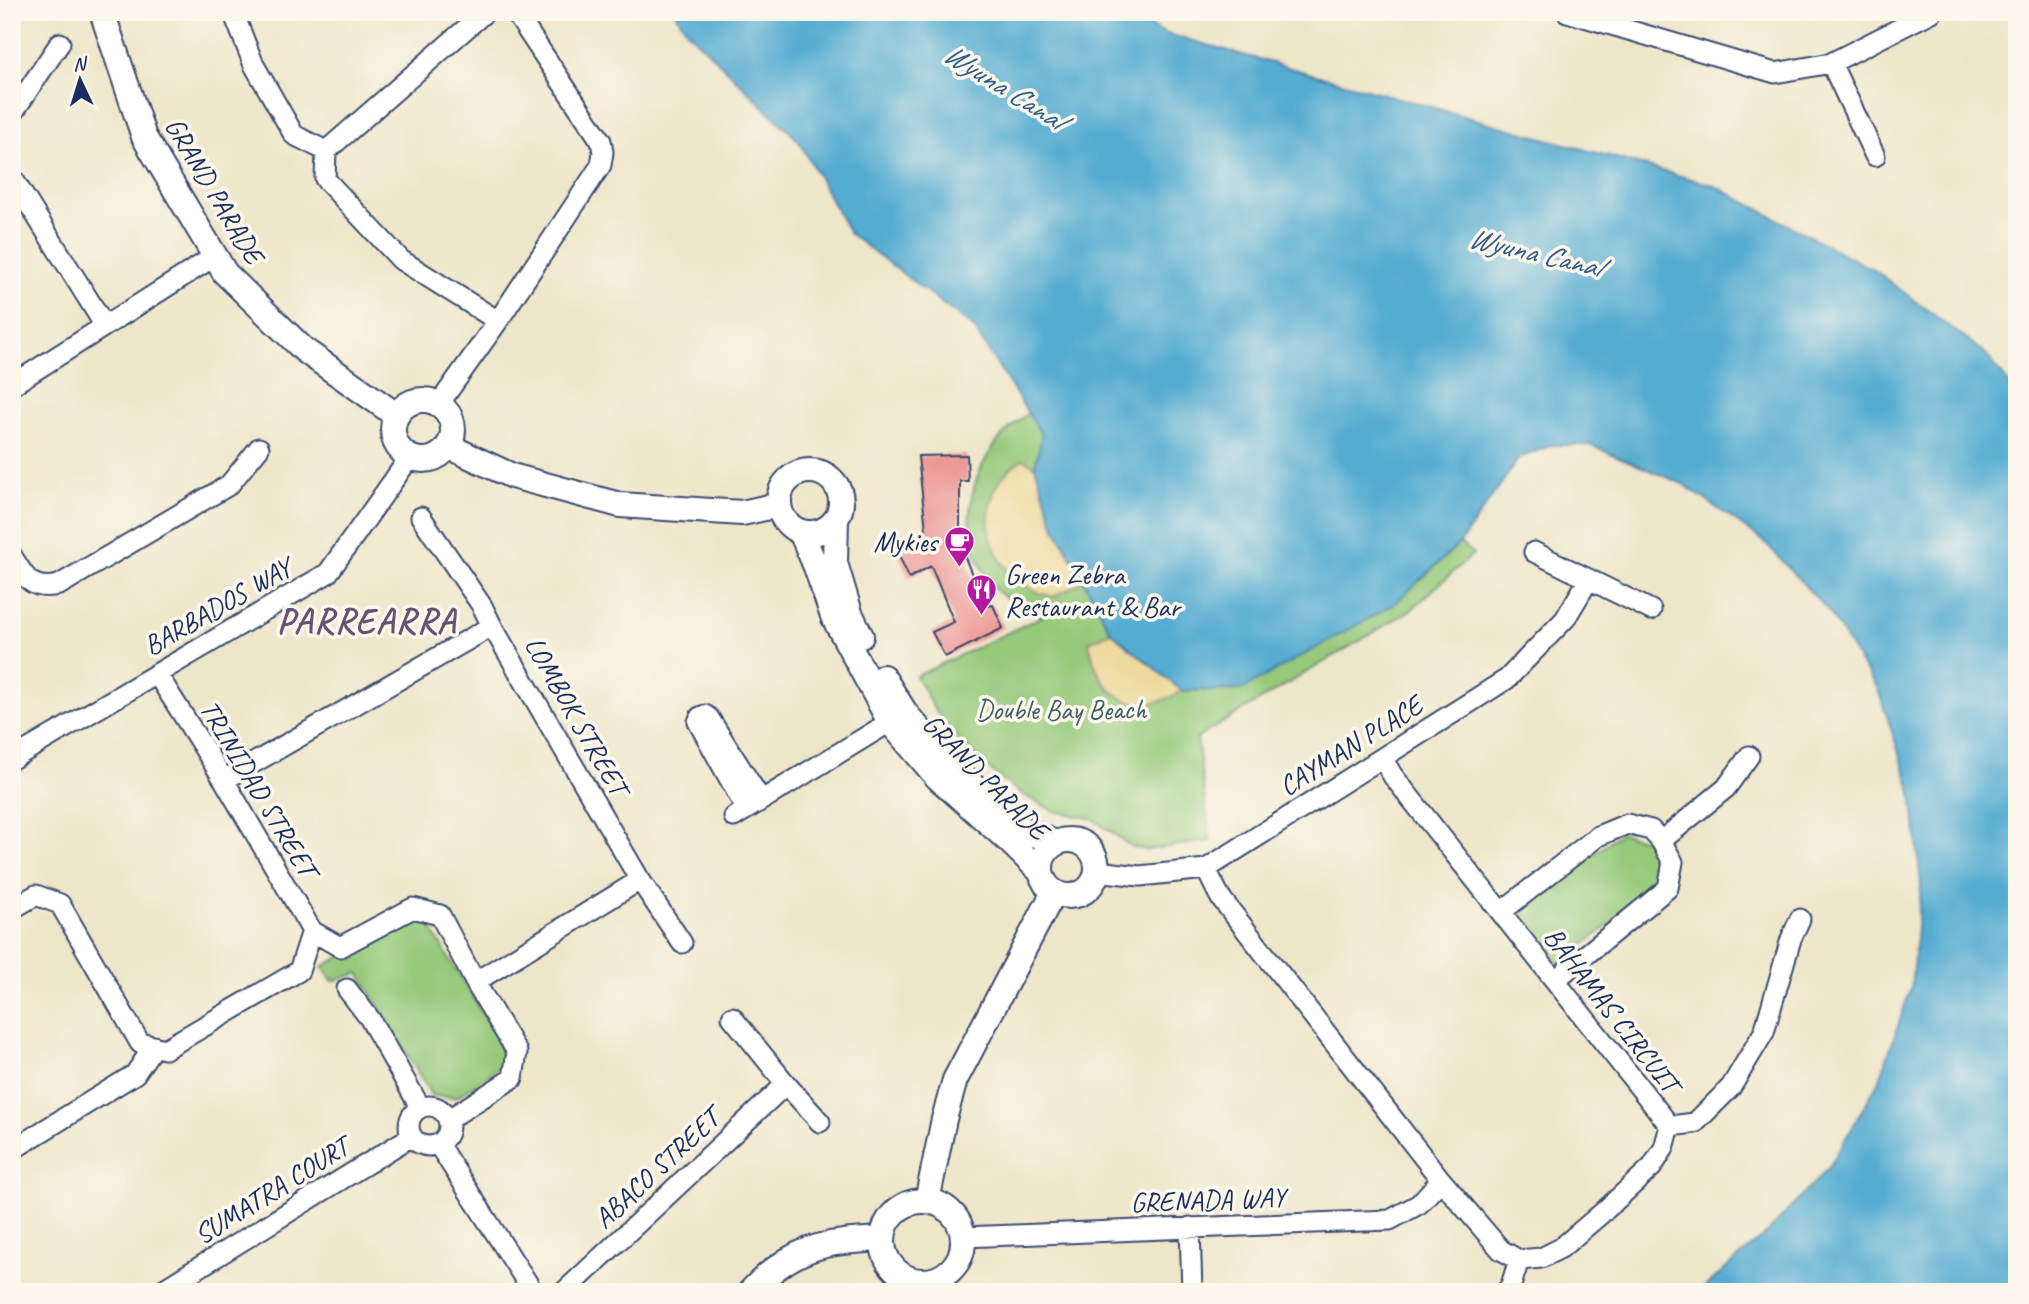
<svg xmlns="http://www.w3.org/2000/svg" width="2029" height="1304" font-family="Caveat,sans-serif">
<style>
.green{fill:#96c97a;stroke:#587c6c;stroke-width:2}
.sand{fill:#eeda9e;stroke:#84847e;stroke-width:2}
.water{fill:#54acd1;stroke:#386e98;stroke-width:2}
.building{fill:#ed9a97}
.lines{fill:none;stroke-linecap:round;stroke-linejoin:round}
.minor-casing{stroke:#3b4a6e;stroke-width:23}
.tertiary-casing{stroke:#3b4a6e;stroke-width:28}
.minor{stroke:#fff;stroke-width:19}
.tertiary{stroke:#fff;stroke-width:24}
.labels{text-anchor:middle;stroke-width:7;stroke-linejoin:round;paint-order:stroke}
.street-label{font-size:28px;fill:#1b2f5e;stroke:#fbf7ec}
.poi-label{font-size:28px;fill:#1b2f5e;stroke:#fbf7ec;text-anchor:end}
.park-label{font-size:28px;fill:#405d66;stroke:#fbf7ec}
.water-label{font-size:30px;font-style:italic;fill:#2f5b86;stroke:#fbf7ec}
.district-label{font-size:35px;font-weight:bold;letter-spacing:2px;fill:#645472;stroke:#fbf7ec}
</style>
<rect width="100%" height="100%" fill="#fbf7ec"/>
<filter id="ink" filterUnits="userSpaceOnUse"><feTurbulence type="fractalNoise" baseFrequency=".0143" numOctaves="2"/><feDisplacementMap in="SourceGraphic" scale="14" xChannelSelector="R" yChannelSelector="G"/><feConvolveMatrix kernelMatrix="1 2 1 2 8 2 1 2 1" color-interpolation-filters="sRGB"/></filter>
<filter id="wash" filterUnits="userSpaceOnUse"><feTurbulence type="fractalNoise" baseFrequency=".00686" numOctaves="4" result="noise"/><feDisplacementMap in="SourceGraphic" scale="28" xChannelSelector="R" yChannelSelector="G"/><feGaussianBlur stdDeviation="1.57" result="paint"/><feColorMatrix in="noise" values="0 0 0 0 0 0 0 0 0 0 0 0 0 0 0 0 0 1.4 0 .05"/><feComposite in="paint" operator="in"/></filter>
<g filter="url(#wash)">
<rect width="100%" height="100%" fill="#eee6c9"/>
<path class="green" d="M 1028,413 L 1042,435 L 1035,466 L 1055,527 L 1111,632 L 1182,691 L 1393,605 L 1460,543 L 1473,554 L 1411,610 L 1197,738 L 1210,841 L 1147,850 L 1132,847 L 1093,819 L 1054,811 L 1025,796 L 997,776 L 957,739 L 933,707 L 916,676 L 1043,616 C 1026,607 1005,601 992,586 C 986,579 983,569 979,561 C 959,520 973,469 1003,435 C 1011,427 1020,420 1028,413 Z
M 1620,833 L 1646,840 L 1664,863 L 1664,882 L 1558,965 L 1520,918 L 1522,913 Z
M 409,919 L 427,922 L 500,1042 L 502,1065 L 457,1097 L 432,1096 L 359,973 L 333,981 L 322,967 Z"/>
<path class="sand" d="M 1023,459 L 1035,466 L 1055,527 L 1084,581 L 1053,597 C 1042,594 1027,588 1019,581 C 979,548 977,487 1023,459 Z
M 1111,632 L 1182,691 C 1132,721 1098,694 1089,642 Z"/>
<path class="water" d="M 675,12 L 1126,12 L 1164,33 L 1713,185 L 1874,270 L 1986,354 L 2017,394 L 2017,1292 L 1699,1292 L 1768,1232 L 1829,1167 L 1880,1079 L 1911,987 L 1921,887 L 1912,792 L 1877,687 L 1860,663 L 1829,612 L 1765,542 L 1683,484 L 1590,445 L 1552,445 L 1519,458 L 1460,543 L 1393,605 L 1241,690 L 1182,691 L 1111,632 L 1055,527 L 1035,466 L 1042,435 L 973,327 L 849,233 L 799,141 L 687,31 Z"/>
<g id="blocks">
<path class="building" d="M 967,455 L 968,481 L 960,481 L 960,545 L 985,607 L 993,605 L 1003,628 L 945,657 L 932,632 L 954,622 L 931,566 L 909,578 L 894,544 L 926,529 L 918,456 Z"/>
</g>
</g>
<g filter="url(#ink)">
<use href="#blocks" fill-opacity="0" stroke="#3b4a6e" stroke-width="2"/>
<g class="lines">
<defs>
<path id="minor" d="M 233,12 L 254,65 L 294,135 L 326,151
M 485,12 L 326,151 L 325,179 L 401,260 L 498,321
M 1567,12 L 1775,73 L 1831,63 L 1932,12
M 1831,63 L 1875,156
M 12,114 L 60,43
M 12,177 L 105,326
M 12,385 L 215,256
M 439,404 L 498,321 L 601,165 L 603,152 L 601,141 L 515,12
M 421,517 L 482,606 L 492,626 L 640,880 L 682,943
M 1534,552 L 1651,610
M 12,556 C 26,579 31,591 59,585 L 229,485 L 259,448
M 157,674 L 224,780 L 312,931
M 1382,758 L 1393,776 L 1670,1126
M 12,759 L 328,573 L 410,457
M 224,780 L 492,626
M 746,809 L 698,722 L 700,717 L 705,715 L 709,718 L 761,800
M 734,817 L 890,722
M 1661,841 L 1726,788 L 1749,756
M 1206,869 L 1220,897 L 1441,1180 L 1501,1250 L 1519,1260 L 1541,1258 L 1561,1248 L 1602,1213 L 1652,1167 L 1664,1148 L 1670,1126
M 1097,871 L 1140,876 L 1206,869 L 1507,679 L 1565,619 L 1589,579
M 12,909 L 36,895 L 60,904 L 140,1043 L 165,1049 L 299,971 L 312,931
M 1501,912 L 1598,836 L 1627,824 L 1651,830 L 1661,841 L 1673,862 L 1668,888 L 1555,980
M 312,931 L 340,947 L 413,908 L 440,915 L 475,982 L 517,1052 L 513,1078 L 449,1119
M 475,982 L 640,880
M 347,989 L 370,1019 L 420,1107
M 732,1017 L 786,1084 L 820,1122
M409 1126a20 20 0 1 1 40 0a20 20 0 1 1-40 0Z
M 1670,1126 L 1695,1123 L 1731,1087 L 1764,1032 L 1791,939 L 1800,919
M 438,1144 L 530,1287
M 12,1150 L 135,1074 L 154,1046
M 1190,1227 L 1192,1292
M 963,1237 L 1390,1220 L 1419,1204 L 1441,1180
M 159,1292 L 412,1136
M 564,1292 L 786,1084
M 1506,1292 L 1511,1285 L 1519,1260"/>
<path id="tertiary" d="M 102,12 L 144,137 L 225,273 L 304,350 L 396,415
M393 430a30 30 0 1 1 60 0a30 30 0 1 1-60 0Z
M 448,446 L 512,476 L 620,505 L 742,513 L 778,505
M779 502a31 31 0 1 1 62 0a31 31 0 1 1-62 0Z
M 836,519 L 835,563 L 850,613 L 861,636
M 801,532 L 816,567 L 833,616 L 890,722 L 937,777 L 1008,840 L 1041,872
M 883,677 L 906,714 L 951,765 L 1019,827 L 1055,843
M1041 868a28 28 0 1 1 56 0a28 28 0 1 1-56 0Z
M883 1241a40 40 0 1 1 80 0a40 40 0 1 1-80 0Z
M 927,1201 L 944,1119 L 955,1080 L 1054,892
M 750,1292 C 792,1247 822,1242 882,1239"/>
</defs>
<use href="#minor" class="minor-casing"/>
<use href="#tertiary" class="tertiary-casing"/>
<use href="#minor" class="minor"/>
<use href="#tertiary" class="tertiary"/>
</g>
</g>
<defs>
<symbol id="cafe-pin" viewBox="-11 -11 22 30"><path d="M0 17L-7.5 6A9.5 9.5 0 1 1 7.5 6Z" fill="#b5179e" stroke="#fbf7ec"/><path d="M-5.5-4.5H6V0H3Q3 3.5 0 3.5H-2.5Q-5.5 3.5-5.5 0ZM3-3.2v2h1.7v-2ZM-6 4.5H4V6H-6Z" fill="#fff"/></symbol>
<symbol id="restaurant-pin" viewBox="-11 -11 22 30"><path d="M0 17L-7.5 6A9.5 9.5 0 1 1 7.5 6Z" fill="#b5179e" stroke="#fbf7ec"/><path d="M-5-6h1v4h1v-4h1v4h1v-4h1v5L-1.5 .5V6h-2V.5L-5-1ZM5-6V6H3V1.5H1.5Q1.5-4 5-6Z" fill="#fff"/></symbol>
</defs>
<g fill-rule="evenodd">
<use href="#cafe-pin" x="942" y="524" width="35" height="47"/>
<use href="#restaurant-pin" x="964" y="572" width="35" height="47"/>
</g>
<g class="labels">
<g class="street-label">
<text transform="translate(215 190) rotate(59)" y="10">GRAND PARADE</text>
<text transform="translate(217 606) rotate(-30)" y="10">BARBADOS WAY</text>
<text transform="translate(577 715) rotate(60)" y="10">LOMBOK STREET</text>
<text transform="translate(1350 745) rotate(-32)" y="10">CAYMAN PLACE</text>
<text transform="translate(986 776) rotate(45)" y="10">GRAND PARADE</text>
<text transform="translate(259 788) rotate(59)" y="10">TRINIDAD STREET</text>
<text transform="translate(1612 1009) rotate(52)" y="10">BAHAMAS CIRCUIT</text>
<text transform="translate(656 1168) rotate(-43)" y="10">ABACO STREET</text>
<text transform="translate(271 1190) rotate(-32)" y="10">SUMATRA COURT</text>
<text transform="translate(1208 1199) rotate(-2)" y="10">GRENADA WAY</text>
</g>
<g class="poi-label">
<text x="937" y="551">Mykies</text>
<text x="1005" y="584" text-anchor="start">Green Zebra<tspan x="1005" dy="32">Restaurant &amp; Bar</tspan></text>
</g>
<g class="park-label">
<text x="1061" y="719">Double Bay Beach</text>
</g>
<g class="water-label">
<text transform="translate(1004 86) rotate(32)" y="10">Wyuna Canal</text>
<text transform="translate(1535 252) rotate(13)" y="10">Wyuna Canal</text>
</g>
<g class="district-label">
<text x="367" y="633">PARREARRA</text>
</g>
</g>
<rect width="2029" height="1304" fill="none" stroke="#fbf7ec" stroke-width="42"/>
<g transform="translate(80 80) rotate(356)" stroke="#fbf7ec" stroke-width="5" paint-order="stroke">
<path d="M0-5L12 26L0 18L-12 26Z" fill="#1b2f5e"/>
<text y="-10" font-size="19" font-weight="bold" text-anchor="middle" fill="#1b2f5e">N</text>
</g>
</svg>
